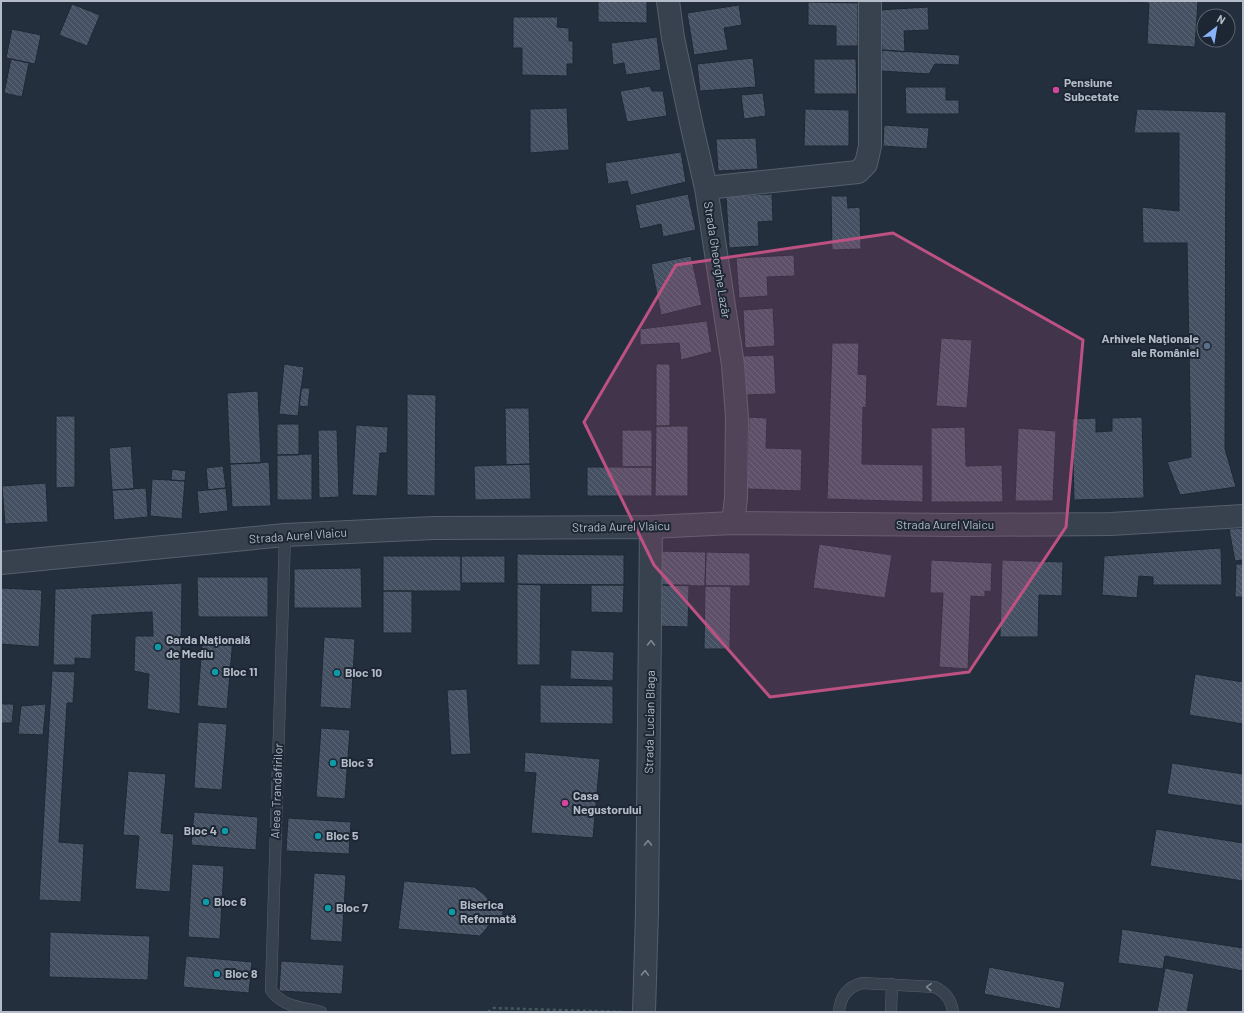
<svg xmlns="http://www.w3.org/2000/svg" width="1244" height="1013" font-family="Barlow,sans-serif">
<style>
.building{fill:url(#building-back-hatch);stroke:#1f2835}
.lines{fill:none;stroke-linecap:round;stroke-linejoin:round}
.service-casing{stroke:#565f6c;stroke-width:12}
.minor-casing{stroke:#565f6c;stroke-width:24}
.tertiary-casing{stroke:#565f6c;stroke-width:24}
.path{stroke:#44595c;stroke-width:2.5;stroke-dasharray:3 3;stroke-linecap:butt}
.service{stroke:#38414e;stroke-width:11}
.minor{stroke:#38414e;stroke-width:22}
.tertiary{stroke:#38414e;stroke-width:22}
.oneway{stroke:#7c8592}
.marked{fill:#bd5182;fill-opacity:0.2;stroke:#bd5182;stroke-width:3;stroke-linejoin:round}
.hotel-dot{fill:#d1479c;stroke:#1d2633;stroke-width:1.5}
.service-dot{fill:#5c6f8a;stroke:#1d2633;stroke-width:1.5}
.culture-dot{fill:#0f9aa8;stroke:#1d2633;stroke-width:1.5}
.labels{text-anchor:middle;stroke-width:4;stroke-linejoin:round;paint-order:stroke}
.poi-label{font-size:12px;font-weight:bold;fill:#b4bcc9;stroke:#1d2633;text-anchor:start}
.street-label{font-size:12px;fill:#b4bcc9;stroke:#1d2633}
</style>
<defs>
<pattern id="building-back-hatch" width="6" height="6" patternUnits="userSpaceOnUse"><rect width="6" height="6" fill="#455162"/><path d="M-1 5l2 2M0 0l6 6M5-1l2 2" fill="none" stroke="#5d6877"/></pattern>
</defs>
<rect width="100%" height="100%" fill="#242f3e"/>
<path class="building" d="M 598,1 L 647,1 L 647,23 L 598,22 Z
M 1129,1 L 1198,1 L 1195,47 L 1147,44 L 1149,3 L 1129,2 Z
M 808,2 L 858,3 L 858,46 L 836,46 L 836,26 L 808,25 Z
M 72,4 L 100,15 L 87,46 L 59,35 Z
M 739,5 L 742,25 L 724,28 L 728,50 L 694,55 L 687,13 Z
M 928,7 L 929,30 L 904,31 L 905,52 L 882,50 L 879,10 Z
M 513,17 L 558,17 L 557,27 L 569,28 L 569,41 L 573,41 L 573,64 L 567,64 L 567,76 L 522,75 L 522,48 L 513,48 Z
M 12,29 L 41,35 L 35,64 L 6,58 Z
M 657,37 L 661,70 L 626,75 L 624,63 L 613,65 L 611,43 Z
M 882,50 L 960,55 L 959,65 L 935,64 L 929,74 L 881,71 Z
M 753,58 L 756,87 L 700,91 L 697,64 Z
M 11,59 L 29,63 L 22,97 L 4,93 Z
M 814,59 L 856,59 L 857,94 L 814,94 Z
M 650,86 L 652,91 L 663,91 L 667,116 L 627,122 L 620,91 Z
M 905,87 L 946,87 L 946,100 L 959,100 L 959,114 L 906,114 Z
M 763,93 L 766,116 L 744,119 L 741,95 Z
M 567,108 L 569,150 L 530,153 L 530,109 Z
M 805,109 L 849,110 L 849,146 L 804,146 Z
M 1137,109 L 1226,112 L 1225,449 L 1236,487 L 1180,495 L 1167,462 L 1191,457 L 1187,243 L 1143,243 L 1142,207 L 1179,211 L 1179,133 L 1134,133 Z
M 884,125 L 929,128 L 927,149 L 883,146 Z
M 756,138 L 758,169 L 718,171 L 716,139 Z
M 681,152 L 686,182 L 631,195 L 627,181 L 608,184 L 605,163 Z
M 688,194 L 696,230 L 663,237 L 661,224 L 640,229 L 635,205 Z
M 772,194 L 773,221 L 758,222 L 759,246 L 729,248 L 726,196 Z
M 831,196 L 847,196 L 848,208 L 860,207 L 861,249 L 832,250 Z
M 794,255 L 795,276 L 767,277 L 768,296 L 739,298 L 736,258 Z
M 691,256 L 702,305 L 661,315 L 651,264 Z
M 773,308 L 775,346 L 745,348 L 743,310 Z
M 707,321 L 712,352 L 681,360 L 679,343 L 640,345 L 640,329 Z
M 941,338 L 972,340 L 967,408 L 936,406 Z
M 832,343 L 859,343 L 858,374 L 867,375 L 866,408 L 863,407 L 862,464 L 923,465 L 923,502 L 827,499 Z
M 774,355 L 776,394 L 744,395 L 742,356 Z
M 284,364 L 304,367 L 298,416 L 279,414 Z
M 656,364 L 670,364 L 670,426 L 656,426 Z
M 301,388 L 310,388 L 308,407 L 299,406 Z
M 258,391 L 261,463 L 230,464 L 227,393 Z
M 407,394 L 436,395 L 435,496 L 407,495 Z
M 505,408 L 529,408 L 530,464 L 506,465 Z
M 56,416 L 75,416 L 75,487 L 56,488 Z
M 749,417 L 767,418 L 766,448 L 802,449 L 801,491 L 747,489 Z
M 1142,417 L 1144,498 L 1074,500 L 1072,419 L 1096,418 L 1096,432 L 1112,431 L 1112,418 Z
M 277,424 L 299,424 L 299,455 L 277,455 Z
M 356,425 L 388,427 L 387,453 L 380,453 L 377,496 L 352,495 Z
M 656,426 L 688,426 L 688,496 L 655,496 Z
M 965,427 L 966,466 L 1002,465 L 1003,502 L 931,502 L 931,428 Z
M 1018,428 L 1056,431 L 1053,501 L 1015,501 Z
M 318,430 L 337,430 L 339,497 L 319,498 Z
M 622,430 L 652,430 L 652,467 L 622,467 Z
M 131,446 L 134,489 L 112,490 L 109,448 Z
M 312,454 L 312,500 L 277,500 L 277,455 Z
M 269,462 L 271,506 L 232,507 L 230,464 Z
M 530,464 L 531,499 L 475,500 L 474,466 Z
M 223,466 L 226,488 L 208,490 L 206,468 Z
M 587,467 L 652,467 L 652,496 L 587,496 Z
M 172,469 L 186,471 L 185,481 L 171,480 Z
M 152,479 L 185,481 L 182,519 L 150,516 Z
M 46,483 L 48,522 L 5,524 L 2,486 Z
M 146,488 L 148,517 L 114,520 L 112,490 Z
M 226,488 L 228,511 L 199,514 L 197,491 Z
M 1243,528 L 1243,560 L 1235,561 L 1229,529 Z
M 819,544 L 892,555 L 885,598 L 813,588 Z
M 1221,548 L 1222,585 L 1153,585 L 1153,577 L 1139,576 L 1137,598 L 1102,595 L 1104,556 Z
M 656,551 L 706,552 L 705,586 L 656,585 Z
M 706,552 L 750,553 L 750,586 L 705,586 Z
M 517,554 L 624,555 L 624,585 L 517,584 Z
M 383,556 L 461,556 L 461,591 L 383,591 Z
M 461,556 L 505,556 L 505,583 L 461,583 Z
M 931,560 L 992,563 L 991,592 L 985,591 L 985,597 L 971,596 L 968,669 L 939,667 L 943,593 L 930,593 Z
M 1002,560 L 1063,562 L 1062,596 L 1039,595 L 1038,637 L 1000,637 Z
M 1236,564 L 1243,564 L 1243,597 L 1235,597 Z
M 361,568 L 362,608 L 294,608 L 294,569 Z
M 197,577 L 268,577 L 268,617 L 198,617 Z
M 182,583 L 180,714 L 147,709 L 149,674 L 134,671 L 135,636 L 153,636 L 152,612 L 92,615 L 91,659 L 75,658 L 75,665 L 53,665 L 55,589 Z
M 517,584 L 541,585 L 540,665 L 517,665 Z
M 591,585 L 624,585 L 623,613 L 591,612 Z
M 656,585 L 689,585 L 688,627 L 655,626 Z
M 705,586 L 731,586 L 730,649 L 704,649 Z
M 1,588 L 42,590 L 39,647 L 1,644 Z
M 383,591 L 412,591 L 412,633 L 383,633 Z
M 203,635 L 233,638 L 227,709 L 197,706 Z
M 324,637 L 355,639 L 351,709 L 320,707 Z
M 571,650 L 614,652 L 613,681 L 570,679 Z
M 52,671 L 75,672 L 73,703 L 67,703 L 59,842 L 84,844 L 81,902 L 39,900 Z
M 1195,674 L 1243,682 L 1243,724 L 1189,715 Z
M 540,685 L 613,686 L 613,724 L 540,723 Z
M 467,689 L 471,754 L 451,755 L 447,690 Z
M 1,704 L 14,704 L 12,723 L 1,723 Z
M 46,704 L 43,735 L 18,734 L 21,706 Z
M 198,722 L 227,724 L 222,790 L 194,788 Z
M 321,728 L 350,730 L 345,799 L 316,797 Z
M 525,752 L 600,759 L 593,838 L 531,833 L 536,773 L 524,772 Z
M 1172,763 L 1243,774 L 1243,806 L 1167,794 Z
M 128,771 L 166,774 L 161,833 L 174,834 L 170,892 L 135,889 L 139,836 L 123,835 Z
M 194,812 L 258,817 L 256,850 L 191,845 Z
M 288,818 L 351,822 L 349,854 L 286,851 Z
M 1156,829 L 1243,843 L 1243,881 L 1150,866 Z
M 192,864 L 224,866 L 220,939 L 188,937 Z
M 314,873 L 346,875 L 342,942 L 310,940 Z
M 404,881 L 474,887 L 484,894 L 492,904 L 503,904 L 503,920 L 491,919 L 487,928 L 480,936 L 398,929 Z
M 1122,929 L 1243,948 L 1243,971 L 1165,956 L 1163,969 L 1118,963 Z
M 50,932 L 150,936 L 148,980 L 49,977 Z
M 186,956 L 252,962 L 249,993 L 183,987 Z
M 281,961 L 344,965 L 342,994 L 279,991 Z
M 989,967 L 1065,982 L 1060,1009 L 984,994 Z
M 1165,968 L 1194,974 L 1187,1012 L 1157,1012 Z"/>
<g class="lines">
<defs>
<path id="service" d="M 285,535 L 271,990 C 282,1007 302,1007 321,1012
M 839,1012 C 840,997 847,987 862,983 L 935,987 C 946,993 951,999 953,1012
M 891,1012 L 892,984"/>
<path id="minor" d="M 668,1 L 673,38 L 692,127 L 706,188 L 733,365 L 737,417 L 736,498 L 733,523
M 706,188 L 858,172 L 866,164 L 870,146 L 870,1"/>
<path id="tertiary" d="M 1,563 L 285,535 L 434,528 L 651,527 L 733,523 L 960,525 L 1111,524 L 1243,516
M 644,1012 L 647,912 L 651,527"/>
</defs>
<use href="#service" class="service-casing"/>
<use href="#minor" class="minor-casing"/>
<use href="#tertiary" class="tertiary-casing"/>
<path class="path" d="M 488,1012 L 494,1008 L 623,1012"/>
<use href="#service" class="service"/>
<use href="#minor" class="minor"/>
<use href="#tertiary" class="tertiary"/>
</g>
<defs><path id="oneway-chevron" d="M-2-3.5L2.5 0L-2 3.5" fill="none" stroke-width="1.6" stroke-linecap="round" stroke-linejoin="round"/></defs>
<g class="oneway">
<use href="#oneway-chevron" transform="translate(651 643) rotate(-89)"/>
<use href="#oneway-chevron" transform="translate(648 843) rotate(-89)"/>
<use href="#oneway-chevron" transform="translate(645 973) rotate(-88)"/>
<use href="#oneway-chevron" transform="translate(929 987) rotate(-176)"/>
</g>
<path class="marked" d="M 893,233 L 1083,340 L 1066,527 L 969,672 L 770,697 L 654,565 L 584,422 L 676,265 Z"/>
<g class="hotel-dot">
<circle cx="1056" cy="90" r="4"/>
<circle cx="565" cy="803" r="4"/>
</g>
<circle class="service-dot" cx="1207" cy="346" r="4"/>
<g class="culture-dot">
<circle cx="158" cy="647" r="4"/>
<circle cx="215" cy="672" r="4"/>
<circle cx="337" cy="673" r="4"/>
<circle cx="333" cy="763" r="4"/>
<circle cx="225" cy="831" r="4"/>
<circle cx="318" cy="836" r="4"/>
<circle cx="206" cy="902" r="4"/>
<circle cx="328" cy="908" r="4"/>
<circle cx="452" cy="912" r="4"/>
<circle cx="217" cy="974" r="4"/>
</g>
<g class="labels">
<g class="poi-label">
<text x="1064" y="87">Pensiune<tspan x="1064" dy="14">Subcetate</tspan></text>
<text x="1199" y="343" text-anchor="end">Arhivele Naționale<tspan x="1199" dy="14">ale României</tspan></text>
<text x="166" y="644">Garda Națională<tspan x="166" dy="14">de Mediu</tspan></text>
<text x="223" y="676">Bloc 11</text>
<text x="345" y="677">Bloc 10</text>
<text x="341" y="767">Bloc 3</text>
<text x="573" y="800">Casa<tspan x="573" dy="14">Negustorului</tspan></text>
<text x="217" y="835" text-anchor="end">Bloc 4</text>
<text x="326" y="840">Bloc 5</text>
<text x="214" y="906">Bloc 6</text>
<text x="460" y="909">Biserica<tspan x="460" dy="14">Reformată</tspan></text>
<text x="336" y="912">Bloc 7</text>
<text x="225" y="978">Bloc 8</text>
</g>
<g class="street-label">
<text transform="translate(717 260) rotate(81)" y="4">Strada Gheorghe Lazăr</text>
<text x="945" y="529">Strada Aurel Vlaicu</text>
<text transform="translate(621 527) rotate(-1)" y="4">Strada Aurel Vlaicu</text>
<text transform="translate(298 536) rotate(-4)" y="4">Strada Aurel Vlaicu</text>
<text transform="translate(650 722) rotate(-89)" y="4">Strada Lucian Blaga</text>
<text transform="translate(277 791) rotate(-88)" y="4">Aleea Trandafirilor</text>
</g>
</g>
<rect width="1244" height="1013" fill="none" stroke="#b4bcc9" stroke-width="4"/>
<g transform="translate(1216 28) rotate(31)"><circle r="19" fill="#1d2633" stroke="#59626f"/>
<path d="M0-3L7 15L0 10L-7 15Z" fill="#8ab4f8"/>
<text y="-6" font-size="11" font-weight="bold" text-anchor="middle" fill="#b4bcc9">N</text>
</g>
</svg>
